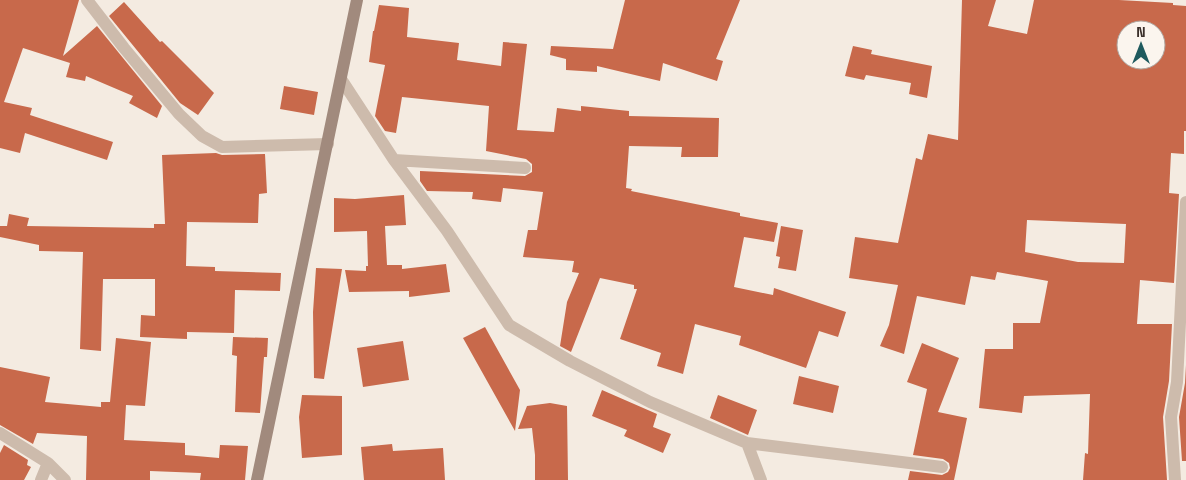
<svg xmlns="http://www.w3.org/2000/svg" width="1186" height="480" font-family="'Space Grotesk',sans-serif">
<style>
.building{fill:#c8694b;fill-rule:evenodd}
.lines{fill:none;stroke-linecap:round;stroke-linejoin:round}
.minor{stroke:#cdbbac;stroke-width:12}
.secondary{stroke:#a18a7d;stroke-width:12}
</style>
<rect width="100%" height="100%" fill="#f4ebe1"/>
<path class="building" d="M 0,0 L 79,0 L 63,56 L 97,26 L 162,106 L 157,118 L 129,103 L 133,96 L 86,76 L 85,81 L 66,77 L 70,63 L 23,48 L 4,102 L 32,108 L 30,115 L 113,142 L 107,160 L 25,133 L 20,153 L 0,148 Z
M 625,0 L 740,0 L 716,59 L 723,61 L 717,81 L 663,63 L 660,81 L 597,66 L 597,72 L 566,70 L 566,59 L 550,55 L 551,46 L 613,49 Z
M 962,0 L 996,0 L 988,26 L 1027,34 L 1034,0 L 1119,0 L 1173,3 L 1173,5 L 1186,6 L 1186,131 L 1184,131 L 1184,154 L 1171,153 L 1169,193 L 1179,194 L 1174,283 L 1140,280 L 1137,324 L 1172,324 L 1169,381 L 1163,417 L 1167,480 L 1083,480 L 1085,453 L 1088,454 L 1090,394 L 1024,396 L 1022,413 L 979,408 L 985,349 L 1013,349 L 1013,323 L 1040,323 L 1048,281 L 997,272 L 995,280 L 971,276 L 965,305 L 917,296 L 904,354 L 880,346 L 889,325 L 898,285 L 849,278 L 855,237 L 898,243 L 916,158 L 922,160 L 928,134 L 958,140 ZM 1126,30 L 1156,30 L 1156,60 L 1126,60 ZM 1027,220 L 1126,224 L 1124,263 L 1078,262 L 1025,252 Z
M 124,2 L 160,42 L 162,41 L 214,93 L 198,115 L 180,103 L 109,16 Z
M 379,5 L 409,8 L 407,37 L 459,43 L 457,60 L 501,66 L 503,42 L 527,44 L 517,130 L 554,132 L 557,108 L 581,111 L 581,106 L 629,111 L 629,116 L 719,118 L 718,157 L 681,157 L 682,147 L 629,146 L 626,188 L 632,189 L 631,191 L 740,213 L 740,216 L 778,223 L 774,242 L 744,237 L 734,287 L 773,295 L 774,288 L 846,312 L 838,337 L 819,331 L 806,368 L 739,345 L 741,336 L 695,324 L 683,374 L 657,366 L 661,353 L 620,339 L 637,289 L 634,289 L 634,285 L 600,278 L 571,352 L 560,346 L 567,302 L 579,273 L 572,272 L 574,261 L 523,257 L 528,230 L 537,230 L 543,192 L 503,188 L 501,202 L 472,199 L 473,192 L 427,191 L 420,181 L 420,171 L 525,176 L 532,172 L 532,164 L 526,159 L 486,151 L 489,106 L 402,97 L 396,133 L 385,131 L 375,116 L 385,65 L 369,62 L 373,31 L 374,31 Z
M 853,46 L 872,50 L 871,54 L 932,66 L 927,98 L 909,94 L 911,83 L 866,75 L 864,80 L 845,76 Z
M 284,86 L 318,92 L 314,115 L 280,109 Z
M 216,153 L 222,155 L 265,154 L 267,193 L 259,194 L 258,223 L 187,222 L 186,266 L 215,267 L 215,271 L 281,273 L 280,291 L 235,290 L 234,333 L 187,332 L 187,339 L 140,337 L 141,315 L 155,316 L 155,279 L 103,279 L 101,351 L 80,349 L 83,252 L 39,251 L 39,245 L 0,237 L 0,226 L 7,226 L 9,214 L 29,218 L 27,226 L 154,228 L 154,224 L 165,224 L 162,155 Z
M 404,195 L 406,225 L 385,226 L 387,265 L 402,265 L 402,269 L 446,264 L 450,292 L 409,297 L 409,291 L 349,292 L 345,270 L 366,271 L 366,266 L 368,266 L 367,231 L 334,232 L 334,198 L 355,199 Z
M 781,226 L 803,230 L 796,271 L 778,268 L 780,257 L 776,256 Z
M 316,268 L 342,269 L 324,379 L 314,378 L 313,312 Z
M 485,327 L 520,390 L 515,431 L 463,338 Z
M 233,337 L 268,338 L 267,357 L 264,357 L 260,413 L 235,412 L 237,356 L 232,355 Z
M 116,338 L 151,342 L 145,406 L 126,405 L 124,440 L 185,443 L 185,455 L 219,458 L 220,445 L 248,446 L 245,480 L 200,480 L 201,473 L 150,471 L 150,480 L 86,480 L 87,436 L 37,433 L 33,444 L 0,425 L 0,367 L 50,377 L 45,402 L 101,407 L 101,402 L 110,402 Z
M 403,341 L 409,380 L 363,387 L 357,348 Z
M 922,343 L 959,358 L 938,412 L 967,418 L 954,480 L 908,480 L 910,471 L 942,475 L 948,472 L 950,468 L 949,463 L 943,459 L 913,455 L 927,389 L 907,382 Z
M 1186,365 L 1186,461 L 1182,461 L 1179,417 L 1185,383 Z
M 799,376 L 839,386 L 833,413 L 793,404 Z
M 602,390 L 657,414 L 653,427 L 671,434 L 663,453 L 624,436 L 627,430 L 592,416 Z
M 302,395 L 342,396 L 342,455 L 302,458 L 299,417 Z
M 718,395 L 757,410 L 748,435 L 710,418 Z
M 550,403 L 567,406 L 568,480 L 535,480 L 535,455 L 532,428 L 518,429 L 527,406 Z
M 392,444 L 393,451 L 443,448 L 445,480 L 364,480 L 361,447 Z
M 4,445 L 28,460 L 27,465 L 31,467 L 24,480 L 0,480 L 0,453 Z"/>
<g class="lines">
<path class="minor" d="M 87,0 L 124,48 L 179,114 L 202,136 L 222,147 L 328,144
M 341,79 L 394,160 L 447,231 L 509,325 L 570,361 L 650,402 L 747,443 L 942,467
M 394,160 L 525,168
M 0,433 L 48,463 L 65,480
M 747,443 L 761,480
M 41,480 L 48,463
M 1175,480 L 1171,417 L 1177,382 L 1186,202"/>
<path class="secondary" d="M 257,480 L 357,0"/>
</g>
<g transform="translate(1141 45)"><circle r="24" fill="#fbf5ee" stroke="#aea6a0"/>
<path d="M0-4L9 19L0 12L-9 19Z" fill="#1f5a5e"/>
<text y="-8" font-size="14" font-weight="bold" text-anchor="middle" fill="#3b302b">N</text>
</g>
</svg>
